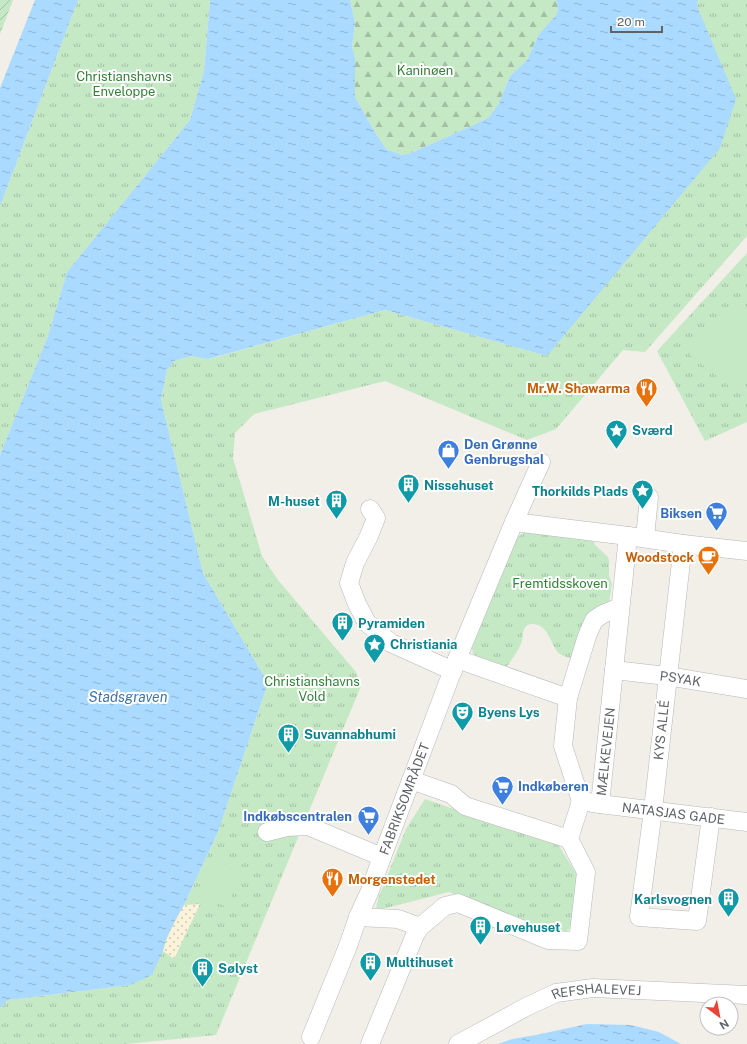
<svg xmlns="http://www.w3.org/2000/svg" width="747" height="1044" font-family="'Public Sans',sans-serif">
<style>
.grass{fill:url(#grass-tufts)}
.forest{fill:url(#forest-firs)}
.sand{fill:url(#sand-dots)}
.garden{fill:url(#garden-furrows)}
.pitch{fill:#c5e8c5}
.water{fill:url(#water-ripples)}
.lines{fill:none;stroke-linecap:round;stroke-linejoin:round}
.minor-casing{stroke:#b5b8bc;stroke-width:19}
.minor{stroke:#fff;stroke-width:18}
.labels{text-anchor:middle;stroke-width:4;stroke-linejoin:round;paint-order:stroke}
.park-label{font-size:13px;fill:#348238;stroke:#fff}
.food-label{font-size:13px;font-weight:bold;fill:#c56008;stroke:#fff;text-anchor:end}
.culture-label{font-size:13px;font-weight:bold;fill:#0d838f;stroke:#fff;text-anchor:start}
.shop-label{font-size:13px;font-weight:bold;fill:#366cbe;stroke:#fff;text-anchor:start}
.street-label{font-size:13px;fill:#5f6368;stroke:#fff}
.water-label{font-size:14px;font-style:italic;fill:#4174aa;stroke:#fff}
</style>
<defs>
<pattern id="grass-tufts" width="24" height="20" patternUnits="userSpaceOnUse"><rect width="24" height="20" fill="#c5e8c5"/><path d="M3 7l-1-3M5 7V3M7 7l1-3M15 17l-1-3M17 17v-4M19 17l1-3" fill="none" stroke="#a3c0a4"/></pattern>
<pattern id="forest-firs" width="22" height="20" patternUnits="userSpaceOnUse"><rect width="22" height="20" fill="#c5e8c5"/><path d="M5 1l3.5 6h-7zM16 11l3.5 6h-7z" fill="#a3c0a4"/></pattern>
<pattern id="sand-dots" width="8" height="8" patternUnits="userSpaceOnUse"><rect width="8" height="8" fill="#fbf3d9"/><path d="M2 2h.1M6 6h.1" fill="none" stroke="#cec8b4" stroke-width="1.8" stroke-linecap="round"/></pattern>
<pattern id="garden-furrows" width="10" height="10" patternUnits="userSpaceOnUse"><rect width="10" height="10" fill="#c5e8c5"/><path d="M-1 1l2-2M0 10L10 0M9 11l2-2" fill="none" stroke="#a3c0a4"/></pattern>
<pattern id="water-ripples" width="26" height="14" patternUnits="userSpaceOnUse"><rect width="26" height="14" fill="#aadaff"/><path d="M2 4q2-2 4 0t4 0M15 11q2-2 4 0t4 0" fill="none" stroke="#8eb4d2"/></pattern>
</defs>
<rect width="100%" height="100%" fill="#f1efe8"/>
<path class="grass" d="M 78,0 L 210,0 L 204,71 L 190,120 L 67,272 L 48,336 L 0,455 L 0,206 Z
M 698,0 L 747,0 L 747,236 L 645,352 L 623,350 L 556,429 L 527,440 L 385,381 L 254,414 L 235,433 L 233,458 L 262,556 L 278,580 L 356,672 L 361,686 L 216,1035 L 126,1044 L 0,1044 L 0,1008 L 8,1000 L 130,985 L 184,905 L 218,832 L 268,683 L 203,573 L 161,400 L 167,370 L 174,361 L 191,356 L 209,359 L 385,310 L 547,356 L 697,6 Z
M 747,253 L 747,422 L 705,441 L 657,351 Z
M 528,530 L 593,541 L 596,546 L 608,557 L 609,560 L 609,576 L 612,584 L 609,603 L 578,659 C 573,658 565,658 560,654 C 551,648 551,628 535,624 C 532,623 529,624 526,626 C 522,631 523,636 522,641 C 519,649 513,658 508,665 L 505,667 L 495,666 L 475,655 L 473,653 L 472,648 L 502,569 L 515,541 L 519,536 Z
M 425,799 L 559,846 L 579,878 L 572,927 L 561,935 L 449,892 L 382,909 L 376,908 L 378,899 L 406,829 Z"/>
<path class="forest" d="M 350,0 L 556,0 L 558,5 L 557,14 L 539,34 L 527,60 L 510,76 L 499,103 L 489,117 L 476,124 L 411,153 L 402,155 L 386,149 L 373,129 L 355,97 L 355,59 L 352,47 L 355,23 Z"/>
<path class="sand" d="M 200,904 L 174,959 L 163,951 C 167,935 175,920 184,905 Z"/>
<path class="garden" d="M 0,0 L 13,0 L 0,34 Z"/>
<path class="pitch" d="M 734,301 L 747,310 L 747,373 L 733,389 L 689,354 Z
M 211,859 L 242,872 L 227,907 L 196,894 Z"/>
<path class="water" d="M 35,0 L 78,0 L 0,206 L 0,88 Z
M 210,0 L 350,0 L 355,23 L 352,47 L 355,59 L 355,97 L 373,129 L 386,149 L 402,155 L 411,153 L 476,124 L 489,117 L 499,103 L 510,76 L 527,60 L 539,34 L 557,14 L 558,5 L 556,0 L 698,0 L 697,6 L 736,99 L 720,148 L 547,356 L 385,310 L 208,359 L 191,356 L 174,361 L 167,370 L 161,400 L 203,573 L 268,683 L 218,832 L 184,905 L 178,915 L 166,939 L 163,951 L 152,975 L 130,985 L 8,1000 L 0,1008 L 0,455 L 48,336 L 67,272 L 190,120 L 204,71 Z
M 587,1024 L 631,1025 L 659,1032 L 681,1044 L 498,1044 L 512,1039 L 536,1035 Z"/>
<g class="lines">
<defs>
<g id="minor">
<path d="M 370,509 L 376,518 L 369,536 L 355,563 L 349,583 L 357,604 L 367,623 L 391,643 L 453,671"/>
<path d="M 514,522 L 628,536"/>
<path d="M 645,538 L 649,497"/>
<path d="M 683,544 L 653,810 L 639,917 L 697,921 L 711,817"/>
<path d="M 457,659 L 568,698"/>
<path id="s1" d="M 614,670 L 667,676 L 747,689"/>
<path d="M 411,780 L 451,794 L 465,806 L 569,839"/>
<path d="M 581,801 L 563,746 L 568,698 L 587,636 L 594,620 L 603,614 L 620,607"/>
<path id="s2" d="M 600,804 L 747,822"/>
<path d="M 267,832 L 287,827 L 308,826 L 382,857"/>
<path d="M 358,917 L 398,919 L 420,927"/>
<path id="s3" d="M 311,1037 L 348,946 L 358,917 L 369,893 L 382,857 L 457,659 L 514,522 L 541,462"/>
<path id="s4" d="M 370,1044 L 415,935 L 420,927 L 445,906 L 458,903 L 548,940 L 578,941 L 586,872 L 569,839 L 581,801 L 600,804 L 628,536 L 683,544 L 747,551"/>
<path id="s5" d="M 458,1044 L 526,1007 L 556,993 L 593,988 L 747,995"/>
</g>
</defs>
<use href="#minor" class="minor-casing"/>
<use href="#minor" class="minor"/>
</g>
<defs>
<symbol id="restaurant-pin" viewBox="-11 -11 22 30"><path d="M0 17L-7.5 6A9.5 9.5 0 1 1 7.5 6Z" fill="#e8710a" stroke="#fff"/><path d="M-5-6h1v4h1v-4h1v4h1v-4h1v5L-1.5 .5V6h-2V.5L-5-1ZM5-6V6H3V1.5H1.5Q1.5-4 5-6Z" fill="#fff"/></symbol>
<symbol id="sight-pin" viewBox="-11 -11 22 30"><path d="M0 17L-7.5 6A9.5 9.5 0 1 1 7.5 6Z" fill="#0f9aa8" stroke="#fff"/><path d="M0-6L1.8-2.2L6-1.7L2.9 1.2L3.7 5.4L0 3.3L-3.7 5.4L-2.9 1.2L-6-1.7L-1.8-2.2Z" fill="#fff"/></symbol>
<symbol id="shop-pin" viewBox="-11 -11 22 30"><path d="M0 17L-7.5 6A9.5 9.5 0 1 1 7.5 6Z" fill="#3f7fe0" stroke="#fff"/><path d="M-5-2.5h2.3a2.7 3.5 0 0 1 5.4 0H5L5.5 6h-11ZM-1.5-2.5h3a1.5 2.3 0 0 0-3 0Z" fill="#fff"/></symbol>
<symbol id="building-pin" viewBox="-11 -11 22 30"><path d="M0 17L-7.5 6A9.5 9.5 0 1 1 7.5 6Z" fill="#0f9aa8" stroke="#fff"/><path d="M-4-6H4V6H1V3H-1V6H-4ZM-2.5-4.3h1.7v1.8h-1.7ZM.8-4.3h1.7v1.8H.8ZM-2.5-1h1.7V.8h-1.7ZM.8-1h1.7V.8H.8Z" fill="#fff"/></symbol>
<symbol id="supermarket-pin" viewBox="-11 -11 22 30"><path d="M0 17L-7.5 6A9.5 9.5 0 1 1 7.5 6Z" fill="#3f7fe0" stroke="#fff"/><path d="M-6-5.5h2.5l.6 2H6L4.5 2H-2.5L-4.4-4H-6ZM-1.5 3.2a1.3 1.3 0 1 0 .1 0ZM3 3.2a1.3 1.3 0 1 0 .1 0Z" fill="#fff"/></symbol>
<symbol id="cafe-pin" viewBox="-11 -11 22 30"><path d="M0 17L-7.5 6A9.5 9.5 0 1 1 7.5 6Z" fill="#e8710a" stroke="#fff"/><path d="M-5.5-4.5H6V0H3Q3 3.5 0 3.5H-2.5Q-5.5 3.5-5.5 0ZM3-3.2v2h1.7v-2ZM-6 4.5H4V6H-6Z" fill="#fff"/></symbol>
<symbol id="theatre-pin" viewBox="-11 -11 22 30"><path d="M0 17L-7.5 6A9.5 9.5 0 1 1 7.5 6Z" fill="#0f9aa8" stroke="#fff"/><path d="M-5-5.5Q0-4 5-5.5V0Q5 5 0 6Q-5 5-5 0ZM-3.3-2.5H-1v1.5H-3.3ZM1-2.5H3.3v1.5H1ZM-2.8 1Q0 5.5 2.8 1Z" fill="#fff"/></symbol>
</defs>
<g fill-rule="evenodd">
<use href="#restaurant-pin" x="634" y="376" width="25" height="34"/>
<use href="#sight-pin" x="604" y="418" width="25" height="34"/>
<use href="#shop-pin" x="436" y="438" width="25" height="34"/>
<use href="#building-pin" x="396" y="472" width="25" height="34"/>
<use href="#sight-pin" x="630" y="478" width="25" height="34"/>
<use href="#building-pin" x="324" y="488" width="25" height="34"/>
<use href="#supermarket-pin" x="704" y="500" width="25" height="34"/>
<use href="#cafe-pin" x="696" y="544" width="25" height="34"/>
<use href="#building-pin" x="330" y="610" width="25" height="34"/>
<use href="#sight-pin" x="362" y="632" width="25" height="34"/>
<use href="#theatre-pin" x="450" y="700" width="25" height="34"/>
<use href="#building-pin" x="276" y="722" width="25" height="34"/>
<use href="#supermarket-pin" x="490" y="774" width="25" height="34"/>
<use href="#supermarket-pin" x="356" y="804" width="25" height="34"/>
<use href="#restaurant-pin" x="320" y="866" width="25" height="34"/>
<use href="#building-pin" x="716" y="886" width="25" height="34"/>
<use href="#building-pin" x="468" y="914" width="25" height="34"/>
<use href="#building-pin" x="358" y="950" width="25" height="34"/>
<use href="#building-pin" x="190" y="956" width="25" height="34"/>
</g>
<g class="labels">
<g class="park-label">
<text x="425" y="75">Kaninøen</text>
<text x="124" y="81">Christianshavns<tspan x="124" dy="15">Enveloppe</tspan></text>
<text x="560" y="588">Fremtidsskoven</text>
<text x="312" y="686">Christianshavns<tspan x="312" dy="15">Vold</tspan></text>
</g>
<g class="food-label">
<text x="630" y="393">Mr.W. Shawarma</text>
<text x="694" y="562">Woodstock</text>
<text x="348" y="884" text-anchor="start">Morgenstedet</text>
</g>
<g class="culture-label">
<text x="632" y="435">Sværd</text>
<text x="424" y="490">Nissehuset</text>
<text x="628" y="496" text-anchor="end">Thorkilds Plads</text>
<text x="320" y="506" text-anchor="end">M-huset</text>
<text x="358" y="628">Pyramiden</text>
<text x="390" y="649">Christiania</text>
<text x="478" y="717">Byens Lys</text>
<text x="304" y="739">Suvannabhumi</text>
<text x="712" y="904" text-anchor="end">Karlsvognen</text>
<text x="496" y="932">Løvehuset</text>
<text x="386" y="967">Multihuset</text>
<text x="218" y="973">Sølyst</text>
</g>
<g class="shop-label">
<text x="464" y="449">Den Grønne<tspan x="464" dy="15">Genbrugshal</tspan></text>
<text x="702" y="518" text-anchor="end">Biksen</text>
<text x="518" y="791">Indkøberen</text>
<text x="352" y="821" text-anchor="end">Indkøbscentralen</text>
</g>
<g class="street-label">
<text dy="5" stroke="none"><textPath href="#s1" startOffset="67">PSYAK</textPath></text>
<text transform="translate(661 730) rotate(-84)" y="5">KYS ALLÉ</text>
<text dy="5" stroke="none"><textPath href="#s4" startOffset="519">MÆLKEVEJEN</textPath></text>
<text dy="5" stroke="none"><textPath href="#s3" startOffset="256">FABRIKSOMRÅDET</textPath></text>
<text dy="5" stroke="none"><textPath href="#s2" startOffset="74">NATASJAS GADE</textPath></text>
<text dy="5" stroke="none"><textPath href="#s5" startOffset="151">REFSHALEVEJ</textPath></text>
</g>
<g class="water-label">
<text x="128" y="702">Stadsgraven</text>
</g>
</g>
<g transform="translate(719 1016) rotate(148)"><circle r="19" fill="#ffffff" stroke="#bfc1c3"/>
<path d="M0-3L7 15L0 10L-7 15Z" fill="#ea4335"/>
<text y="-6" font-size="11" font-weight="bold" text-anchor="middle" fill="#5f6368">N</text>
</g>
<path d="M611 26v6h51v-6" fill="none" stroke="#5f6368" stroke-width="2"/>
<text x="617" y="26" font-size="12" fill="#5f6368" stroke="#ffffff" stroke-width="3" paint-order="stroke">20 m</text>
</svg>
